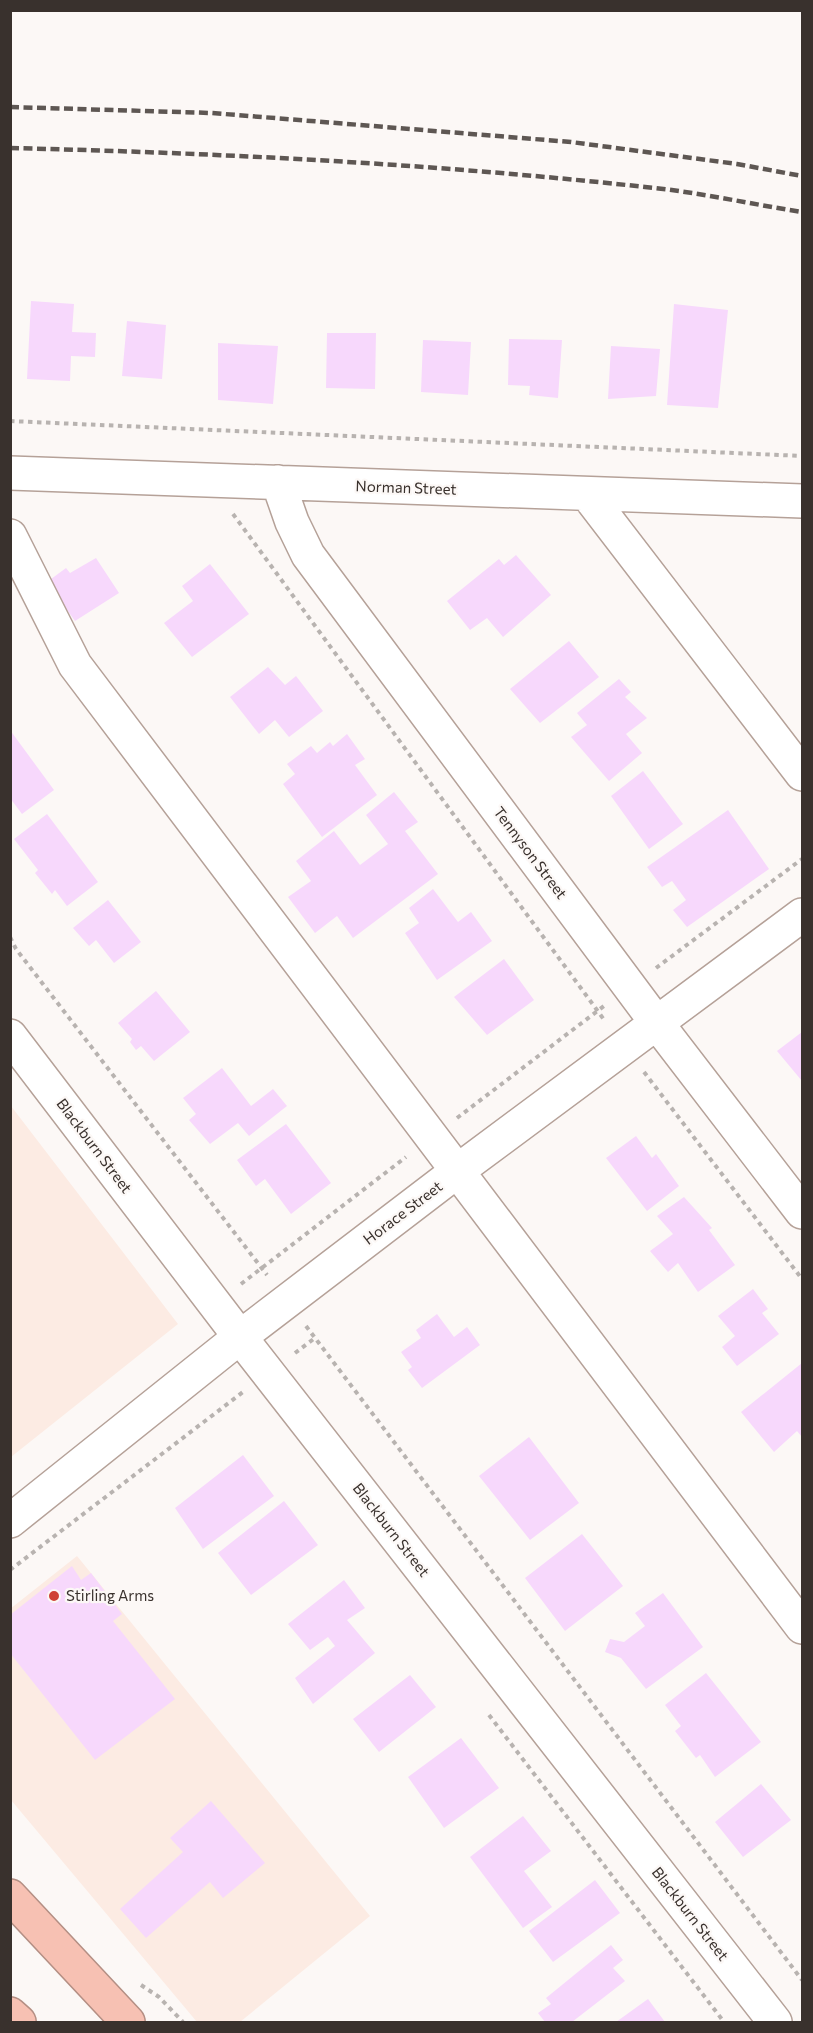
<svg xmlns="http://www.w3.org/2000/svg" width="813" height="2033" font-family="Commissioner,sans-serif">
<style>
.built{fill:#fcebe3}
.building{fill:#f7d8fc}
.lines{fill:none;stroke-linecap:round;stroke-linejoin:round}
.minor-casing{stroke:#b5a198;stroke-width:36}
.highway-casing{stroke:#b48f84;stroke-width:36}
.path{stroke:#b8b3b0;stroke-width:4;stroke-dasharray:4.5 4.5;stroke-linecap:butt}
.minor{stroke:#fff;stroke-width:33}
.highway{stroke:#f7c1b3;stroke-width:33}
.rail{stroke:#5e5753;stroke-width:4.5;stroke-dasharray:9 4.5;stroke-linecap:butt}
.poi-dot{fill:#cf4235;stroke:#fcf8f6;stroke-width:2}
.labels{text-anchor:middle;stroke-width:4.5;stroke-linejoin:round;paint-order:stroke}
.street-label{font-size:15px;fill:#39312d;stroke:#fcf8f6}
.poi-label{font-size:15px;fill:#39312d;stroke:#fcf8f6;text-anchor:start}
</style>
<rect width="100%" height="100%" fill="#fcf8f6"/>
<path class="built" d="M 11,1106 L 178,1324 L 11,1457 Z
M 77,1556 L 370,1916 L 240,2022 L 197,2022 L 11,1800 L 10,1609 Z"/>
<path class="building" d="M 31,301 L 74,304 L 72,332 L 96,333 L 95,357 L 71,356 L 70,381 L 27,379 Z
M 674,304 L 728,310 L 718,408 L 667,405 Z
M 127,321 L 166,325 L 162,379 L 122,376 Z
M 327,333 L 376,333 L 375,389 L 326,388 Z
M 509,339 L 562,340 L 558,398 L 529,395 L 530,386 L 508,385 Z
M 423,340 L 471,342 L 468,395 L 421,392 Z
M 218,343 L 278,346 L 273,404 L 218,400 Z
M 611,346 L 660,349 L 656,396 L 608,399 Z
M 516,555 L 551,595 L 503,637 L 487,618 L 470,630 L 447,601 L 499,559 L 504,565 Z
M 96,558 L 119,593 L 75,621 L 47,582 L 66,568 L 70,573 Z
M 210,564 L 249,614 L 192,657 L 164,623 L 193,601 L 182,586 Z
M 569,641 L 599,677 L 540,723 L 510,689 Z
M 268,667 L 285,685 L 296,676 L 323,711 L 289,737 L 275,720 L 259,734 L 230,697 Z
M 619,679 L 631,692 L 625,697 L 647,718 L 626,734 L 642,753 L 609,781 L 571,737 L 587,725 L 577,713 Z
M 10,730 L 54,790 L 22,814 L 10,798 Z
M 347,734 L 365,759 L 355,765 L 377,795 L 322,837 L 283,784 L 295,774 L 287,764 L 311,746 L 317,753 L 330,742 L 333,746 Z
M 643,771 L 683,824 L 649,849 L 611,796 Z
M 394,792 L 418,822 L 405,831 L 438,874 L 353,938 L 337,916 L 315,933 L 288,897 L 311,881 L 296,861 L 334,831 L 360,865 L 388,844 L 366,815 Z
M 728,810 L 769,869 L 687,927 L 673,910 L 686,900 L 672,881 L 662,887 L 647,867 Z
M 47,814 L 98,882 L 67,906 L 55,890 L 52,894 L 35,873 L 38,870 L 14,839 Z
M 433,889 L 458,922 L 471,912 L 492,941 L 437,980 L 405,933 L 419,923 L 409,908 Z
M 108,900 L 141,942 L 114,963 L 96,940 L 89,946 L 73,928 Z
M 504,959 L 534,1000 L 487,1035 L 454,997 Z
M 156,991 L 190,1032 L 154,1061 L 141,1046 L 136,1050 L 130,1042 L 132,1039 L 118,1023 Z
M 802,1032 L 802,1081 L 777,1051 Z
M 222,1068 L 251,1106 L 273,1089 L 287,1106 L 249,1136 L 238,1123 L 210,1144 L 189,1120 L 196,1114 L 183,1098 Z
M 286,1124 L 331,1183 L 291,1214 L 265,1179 L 256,1186 L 237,1160 Z
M 636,1136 L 652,1158 L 656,1154 L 679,1186 L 647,1211 L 606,1158 Z
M 684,1197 L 712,1228 L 709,1230 L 735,1265 L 698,1292 L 678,1263 L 668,1272 L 650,1251 L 673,1234 L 657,1216 Z
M 753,1289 L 768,1309 L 762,1313 L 779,1334 L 737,1366 L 722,1347 L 735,1336 L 718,1316 Z
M 437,1314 L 454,1337 L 467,1327 L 480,1345 L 422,1388 L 408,1370 L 412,1367 L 401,1352 L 421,1338 L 416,1330 Z
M 802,1363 L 802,1437 L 797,1431 L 774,1452 L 741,1412 Z
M 529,1437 L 579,1503 L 530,1540 L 479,1476 Z
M 243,1455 L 274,1496 L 203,1549 L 175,1508 Z
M 284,1501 L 318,1545 L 251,1595 L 218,1553 Z
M 582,1534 L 623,1586 L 565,1631 L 525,1578 Z
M 72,1566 L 81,1580 L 91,1573 L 122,1614 L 113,1621 L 175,1699 L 95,1760 L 10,1653 L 10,1615 Z
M 344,1580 L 365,1608 L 347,1620 L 375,1653 L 313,1704 L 295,1678 L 335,1646 L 328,1637 L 310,1650 L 288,1624 Z
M 663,1593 L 703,1647 L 646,1689 L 621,1658 L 605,1652 L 610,1639 L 624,1642 L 645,1626 L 635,1613 Z
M 706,1673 L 761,1742 L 715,1777 L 700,1755 L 696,1758 L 675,1731 L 681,1726 L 665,1705 Z
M 410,1675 L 436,1707 L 379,1752 L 353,1719 Z
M 461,1738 L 499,1788 L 444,1828 L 408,1777 Z
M 761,1784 L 791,1820 L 743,1857 L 715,1822 Z
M 211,1801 L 265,1863 L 223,1898 L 210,1882 L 146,1938 L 120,1909 L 183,1852 L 170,1838 Z
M 523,1816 L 551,1851 L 524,1871 L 552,1907 L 523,1928 L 470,1857 Z
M 595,1880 L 620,1913 L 553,1962 L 529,1931 Z
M 611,1945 L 623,1960 L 613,1968 L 625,1981 L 572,2022 L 545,2022 L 538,2013 L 551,2004 L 546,1998 Z
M 648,1999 L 665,2022 L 616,2022 Z"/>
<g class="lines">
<defs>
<path id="minor" d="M 10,473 L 802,501
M 278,482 L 292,522 L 308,555 L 656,1022 L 802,1212
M 588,495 L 802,774
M 10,536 L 75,665 L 802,1627
M 10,1036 L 240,1337 L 775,2022
M 10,1521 L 240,1337 L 456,1172 L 802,915"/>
<path id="highway" d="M 10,1896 L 128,2022
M 10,2014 L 19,2022"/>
</defs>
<use href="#minor" class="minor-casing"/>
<use href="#highway" class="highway-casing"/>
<path class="path" d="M 10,421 L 802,456
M 233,514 L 605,1021
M 10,937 L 16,949 L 267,1275
M 656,968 L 802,859
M 644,1072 L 802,1279
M 457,1118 L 604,1006
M 241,1284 L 406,1157
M 306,1326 L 802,1980
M 295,1353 L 315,1338
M 10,1570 L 243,1392
M 489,1715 L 724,2022
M 141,1985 L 159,1997 L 183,2022"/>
<use href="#minor" class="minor"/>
<use href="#highway" class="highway"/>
<path class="rail" d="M 10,107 L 212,113 L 571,142 L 737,164 L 802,176
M 10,148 C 222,153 435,164 645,187 C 698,192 750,204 802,212"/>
</g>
<circle class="poi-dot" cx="54" cy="1596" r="6"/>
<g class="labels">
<g class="street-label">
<text transform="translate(406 488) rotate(2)" y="5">Norman Street</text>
<text transform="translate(530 853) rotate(53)" y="5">Tennyson Street</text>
<text transform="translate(94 1146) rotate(53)" y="5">Blackburn Street</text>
<text transform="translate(403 1213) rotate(-37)" y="5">Horace Street</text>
<text transform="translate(391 1530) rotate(52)" y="5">Blackburn Street</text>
<text transform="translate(690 1914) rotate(52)" y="5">Blackburn Street</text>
</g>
<g class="poi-label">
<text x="66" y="1601">Stirling Arms</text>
</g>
</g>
<rect width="813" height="2033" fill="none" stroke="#39312d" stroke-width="24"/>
</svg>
